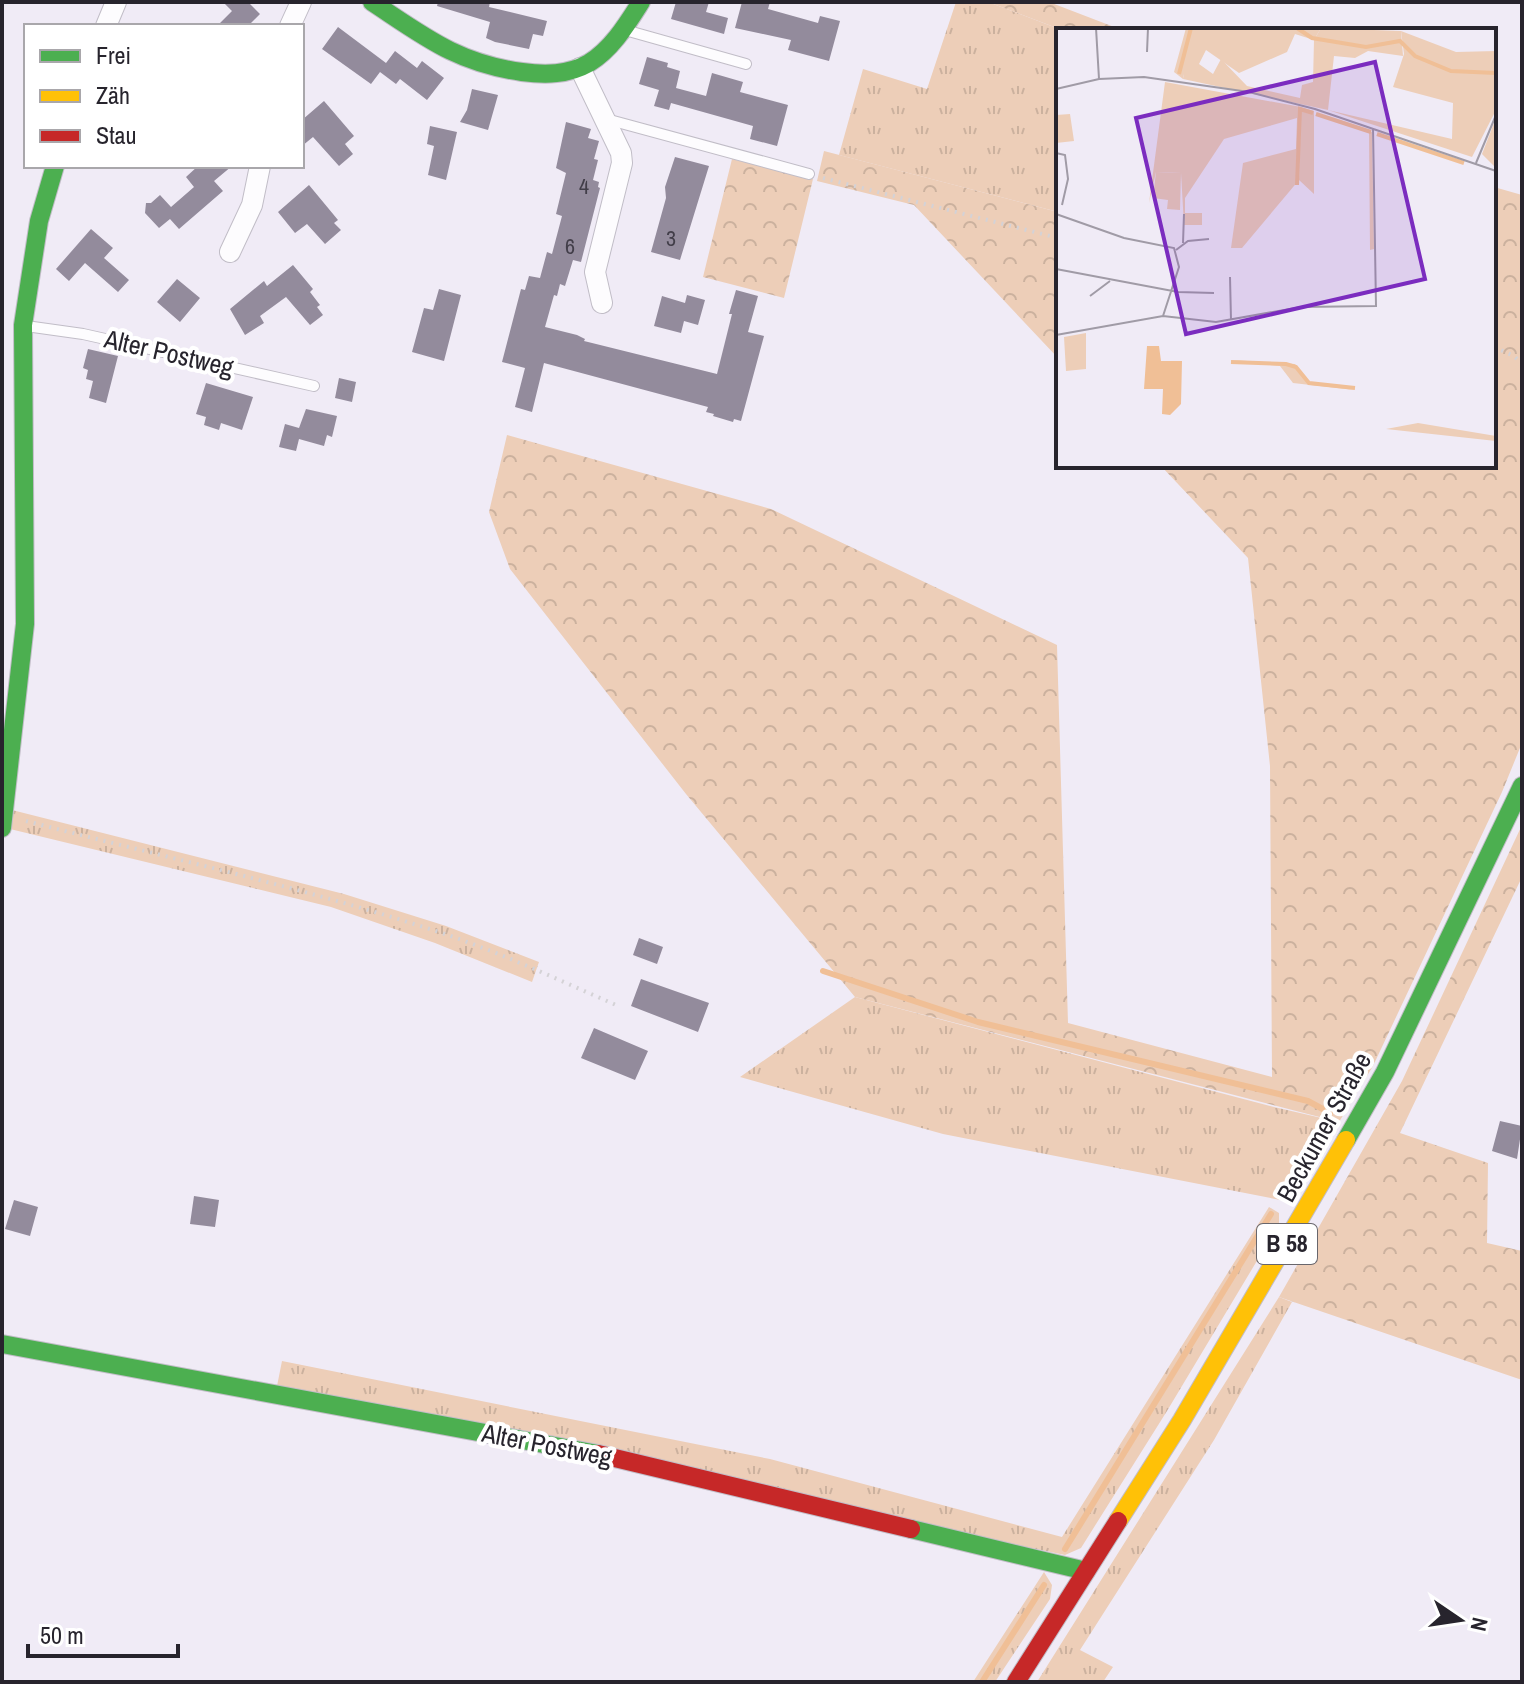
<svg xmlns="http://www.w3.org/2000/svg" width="1524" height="1684" font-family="'Archivo Narrow',sans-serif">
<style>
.grass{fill:url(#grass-tufts)}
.forest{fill:url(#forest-crowns)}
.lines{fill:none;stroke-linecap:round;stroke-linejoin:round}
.stream{stroke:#f0bf96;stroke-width:6}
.building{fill:#938b9c}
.lane-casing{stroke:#c1bdc7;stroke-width:12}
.street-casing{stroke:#c1bdc7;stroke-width:22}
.fast-casing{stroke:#c1bdc7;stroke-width:20}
.slow-casing{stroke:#c1bdc7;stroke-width:20}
.jam-casing{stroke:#c1bdc7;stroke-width:20}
.path{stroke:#d4d2d6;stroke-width:4;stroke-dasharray:2 6;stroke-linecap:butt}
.lane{stroke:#fdfcfe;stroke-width:10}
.street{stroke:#fdfcfe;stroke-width:20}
.fast{stroke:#4caf50;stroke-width:18}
.slow{stroke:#ffc107;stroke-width:18}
.jam{stroke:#c62828;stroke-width:18}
.labels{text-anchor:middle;stroke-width:8;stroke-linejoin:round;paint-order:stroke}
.number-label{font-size:22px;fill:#423e49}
.shield{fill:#fff;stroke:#68666c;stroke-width:2}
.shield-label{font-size:24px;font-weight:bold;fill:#27242d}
.street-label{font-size:26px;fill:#27242d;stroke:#fff}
.inset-river{fill:none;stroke:#f0bf96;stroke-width:4}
.inset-road{fill:none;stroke:#a09ba6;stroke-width:2}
.view{fill:#7b2cbf;fill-opacity:0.15;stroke:#7b2cbf;stroke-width:4}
.inset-edge{fill:none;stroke:#27242d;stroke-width:4}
</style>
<defs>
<pattern id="grass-tufts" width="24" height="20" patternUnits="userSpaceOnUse" patternTransform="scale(2)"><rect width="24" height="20" fill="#edceb8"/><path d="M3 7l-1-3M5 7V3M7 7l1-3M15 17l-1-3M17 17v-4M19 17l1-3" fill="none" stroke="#cbb19e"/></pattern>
<pattern id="forest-crowns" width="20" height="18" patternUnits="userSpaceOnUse" patternTransform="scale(2)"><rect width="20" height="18" fill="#edceb8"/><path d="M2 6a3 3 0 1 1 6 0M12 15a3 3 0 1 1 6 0" fill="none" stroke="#cbb19e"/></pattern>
</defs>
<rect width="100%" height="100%" fill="#f0ebf6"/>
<path class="grass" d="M 956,2 L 988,2 L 1062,30 L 1058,30 L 1058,212 L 839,155 L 863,69 L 927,89 Z
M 12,810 L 344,894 L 446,926 L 539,962 L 532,982 L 435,943 L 331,907 L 10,829 Z
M 855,997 L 1274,1107 L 1339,1122 L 1291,1202 L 943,1134 L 740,1077 Z
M 1269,1207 L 1279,1213 L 1279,1224 L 1167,1411 L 1081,1548 L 1065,1555 L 276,1391 L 282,1361 L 770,1459 L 1062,1537 Z
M 1279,1297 L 1292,1302 L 1214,1440 L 1080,1650 L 1113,1667 L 1103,1682 L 1037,1682 Z
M 1044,1572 L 1052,1585 L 1050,1599 L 995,1682 L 973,1682 Z"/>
<path class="forest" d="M 988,2 L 1049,2 L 1122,30 L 1062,30 Z
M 824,151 L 1058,212 L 1058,358 L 914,205 L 817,181 Z
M 732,159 L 813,179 L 784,298 L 703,277 Z
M 1494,187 L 1522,195 L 1522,743 L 1502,792 L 1373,1066 L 1339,1122 L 855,997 L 686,794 L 510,569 L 489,512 L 507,435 L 771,509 L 1057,645 L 1068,1023 L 1272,1077 L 1270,766 L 1248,558 L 1161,466 L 1494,466 Z
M 1522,825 L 1522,877 L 1400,1133 L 1488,1163 L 1487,1243 L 1522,1251 L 1522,1380 L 1279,1297 L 1402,1081 Z"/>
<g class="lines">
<path class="stream" d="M 823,971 L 978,1022 L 1308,1101 L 1330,1113 L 1284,1194
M 1065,1549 L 1271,1214
M 982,1682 L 1044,1585"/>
</g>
<path class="building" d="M 223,2 L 248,2 L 260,14 L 248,26 L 217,26 L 232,11 Z
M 438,2 L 490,2 L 489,7 L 547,21 L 543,36 L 533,34 L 529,49 L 495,42 L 486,38 L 490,22 L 437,6 Z
M 676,2 L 709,2 L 706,12 L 728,18 L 724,34 L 671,19 Z
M 742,2 L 770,2 L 768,9 L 818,23 L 820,16 L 840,21 L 829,61 L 788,50 L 791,40 L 735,28 Z
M 338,27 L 386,63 L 395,51 L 417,68 L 422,61 L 444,78 L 427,100 L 400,79 L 396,84 L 380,72 L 371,84 L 322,49 Z
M 647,57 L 668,63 L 667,67 L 680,71 L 676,88 L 706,96 L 712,73 L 743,82 L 740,92 L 788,105 L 777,146 L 750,139 L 753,126 L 671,103 L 669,110 L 654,106 L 659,90 L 639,84 Z
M 472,89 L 498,95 L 488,130 L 460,122 L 467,110 Z
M 324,101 L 354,136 L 345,144 L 353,154 L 339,166 L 313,137 L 302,146 L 302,120 Z
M 566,122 L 591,129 L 588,138 L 599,141 L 594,159 L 598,160 L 593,180 L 599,182 L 598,187 L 600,188 L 581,262 L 573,260 L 565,286 L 560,284 L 557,296 L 554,295 L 545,327 L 577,335 L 585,339 L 584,341 L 717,374 L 732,314 L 729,314 L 736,290 L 758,296 L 748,332 L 764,336 L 741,421 L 734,419 L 733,422 L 713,416 L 714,414 L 706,412 L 708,407 L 544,363 L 532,412 L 515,407 L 525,368 L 502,362 L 521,289 L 525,290 L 529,276 L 540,278 L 547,252 L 552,254 L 562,216 L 556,214 L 566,173 L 556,168 Z
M 430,126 L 457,132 L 446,180 L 428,175 L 434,146 L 427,144 Z
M 675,157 L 709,166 L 680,260 L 651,252 L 666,198 L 665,187 Z
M 198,166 L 232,166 L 214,181 L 223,191 L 179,229 L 170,219 L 159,228 L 145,213 L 146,203 L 151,203 L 160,195 L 171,207 L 194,187 L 186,177 Z
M 309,185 L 338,220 L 334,223 L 341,230 L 325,244 L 307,224 L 295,233 L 278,212 Z
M 91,229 L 113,248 L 104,258 L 129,280 L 118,292 L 85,263 L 69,281 L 56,269 Z
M 293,265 L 313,289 L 310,292 L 320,305 L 317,307 L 323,315 L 310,325 L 286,297 L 260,316 L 264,323 L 245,335 L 230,309 L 264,281 L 267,286 Z
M 177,279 L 200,298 L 180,322 L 157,302 Z
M 439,289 L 461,295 L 444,361 L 412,352 L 424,308 L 433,310 Z
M 687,295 L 705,300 L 698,325 L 684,321 L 681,333 L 654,326 L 662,296 L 685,303 Z
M 88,349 L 118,356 L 106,403 L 89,398 L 93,381 L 86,379 L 88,370 L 83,368 Z
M 339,378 L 356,382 L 352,402 L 335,398 Z
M 206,383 L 253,397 L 242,430 L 221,423 L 219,430 L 204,425 L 206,417 L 196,414 Z
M 306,409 L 337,416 L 332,437 L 327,435 L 324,446 L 299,439 L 296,451 L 279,447 L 285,424 L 299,428 Z
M 639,938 L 663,947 L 657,964 L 633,955 Z
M 641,979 L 709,1003 L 698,1032 L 631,1006 Z
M 594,1028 L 648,1051 L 635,1080 L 581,1058 Z
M 1500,1121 L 1522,1126 L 1517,1159 L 1492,1151 Z
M 194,1196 L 219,1200 L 215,1227 L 190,1224 Z
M 14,1200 L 38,1207 L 30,1236 L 5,1229 Z"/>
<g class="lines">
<defs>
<path id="lane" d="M 625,30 L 746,64
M 606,119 L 809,174
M 26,326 L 83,334 L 314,386"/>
<path id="street" d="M 106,26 L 116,2
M 290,26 L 301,2
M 580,68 L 621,153 L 622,163 L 595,272 L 602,303
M 230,252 L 252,205 L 260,166"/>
<path id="fast" d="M 372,2 C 425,37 457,63 522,72 C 545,75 568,75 589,63 C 612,49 627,24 641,2
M 2,828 L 25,624 L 23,325 L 39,221 L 55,166
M 1346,1140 L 1385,1072 L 1522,786
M 2,1344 L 598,1454
M 911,1529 L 1086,1571"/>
<path id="slow" d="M 1118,1521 L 1182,1420 L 1346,1140"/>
<path id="jam" d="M 598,1454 L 911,1529
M 1016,1682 L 1118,1521"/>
</defs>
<use href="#lane" class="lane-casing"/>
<use href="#street" class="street-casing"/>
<use href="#fast" class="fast-casing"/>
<use href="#slow" class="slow-casing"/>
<use href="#jam" class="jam-casing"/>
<path class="path" d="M 823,178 L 1058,238
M 1494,347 L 1514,356 L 1522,364
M 26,821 C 164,857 306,888 442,933 C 501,953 559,980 616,1005"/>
<use href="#lane" class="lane"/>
<use href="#street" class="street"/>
<use href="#fast" class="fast"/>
<use href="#slow" class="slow"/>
<use href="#jam" class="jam"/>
</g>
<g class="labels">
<g class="number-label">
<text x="584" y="194">4</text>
<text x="671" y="246">3</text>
<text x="570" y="254">6</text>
</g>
<rect class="shield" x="1257" y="1224" width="60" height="40" rx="6"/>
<g class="shield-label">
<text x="1287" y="1252">B 58</text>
</g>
<g class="street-label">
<text transform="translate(169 353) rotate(13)" y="9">Alter Postweg</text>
<text transform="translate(1324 1127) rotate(-61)" y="9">Beckumer Straße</text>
<text transform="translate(547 1445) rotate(11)" y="9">Alter Postweg</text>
</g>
</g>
<g transform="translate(1056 28)">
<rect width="440" height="440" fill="#f0ebf6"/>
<path d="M 130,0 L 265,0 L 258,12 L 239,6 L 231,24 L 183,45 L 150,22 L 143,36 L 157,46 L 128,46 L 127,51 L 118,44 ZM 345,3 L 400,24 L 440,23 L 440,82 L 416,129 L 272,82 L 396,111 L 397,75 L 337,59 L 348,26 ZM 245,79 L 258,83 L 258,166 L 243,152 ZM 14,86 L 18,113 L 0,115 L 0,87 ZM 259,86 L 316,104 L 318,221 L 314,222 L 313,105 ZM 440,90 L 440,140 L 426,126 ZM 100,144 L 125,145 L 124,182 L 111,181 L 112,172 L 97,170 ZM 30,305 L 30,341 L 10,343 L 8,309 ZM 175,332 L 239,336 L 253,354 L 299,362 L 237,355 L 224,338 ZM 362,395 L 440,408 L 440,413 L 330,401 Z" fill="#edceb8"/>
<path d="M 265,0 L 345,3 L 347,28 L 312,23 L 299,30 L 278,28 L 272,82 L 127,51 L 128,46 L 157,46 L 165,31 L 191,58 L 244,70 L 246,57 L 257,54 L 258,12 ZM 109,54 L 245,79 L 243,152 L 186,220 L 175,220 L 187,135 L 240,121 L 241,90 L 168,111 L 129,170 L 129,185 L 146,185 L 146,197 L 128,197 L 125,145 L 100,144 L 93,175 Z" fill="#edceb8"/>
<path d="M 91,318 L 103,318 L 105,333 L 126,333 L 125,376 L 114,387 L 106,386 L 107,361 L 88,361 Z" fill="#f0bf96"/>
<path class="inset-river" d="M 241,0 L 256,10 L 310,19 L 344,13 L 359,28 L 395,43 L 440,45M 123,46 L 135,0M 260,86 L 315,104M 321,106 L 408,135M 241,157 L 244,81 L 257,85M 175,334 L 230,336 L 240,339 L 253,355 L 299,360"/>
<path class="inset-road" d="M 40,0 L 43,51M 91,24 L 92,0M 0,61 L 43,51 L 88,49 L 193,64 L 259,81 L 440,143M 0,125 L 9,127 L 12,151 L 6,177M 420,135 L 440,87M 0,186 L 68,210 L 118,220 L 123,239 L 107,288M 127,215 L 128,186M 120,222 L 132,213 L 153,211M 0,241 L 122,264 L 158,265M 174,249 L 175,292M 34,268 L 54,253M 0,307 L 107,288 L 160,294 L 245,279 L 320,278 L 317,100"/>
<path class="view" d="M 319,34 L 369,251 L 130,306 L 80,90 Z"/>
<rect width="440" height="440" class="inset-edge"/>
</g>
<rect width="1524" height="1684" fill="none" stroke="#27242d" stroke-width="8"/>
<rect x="24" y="24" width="280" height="144" fill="#ffffff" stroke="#a9a7ab" stroke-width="2"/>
<rect x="40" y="50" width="40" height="12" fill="#4caf50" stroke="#a9a7ab" stroke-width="2"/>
<text x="96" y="64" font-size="24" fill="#27242d">Frei</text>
<rect x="40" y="90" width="40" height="12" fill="#ffc107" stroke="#a9a7ab" stroke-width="2"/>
<text x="96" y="104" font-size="24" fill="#27242d">Zäh</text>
<rect x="40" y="130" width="40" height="12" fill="#c62828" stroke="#a9a7ab" stroke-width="2"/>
<text x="96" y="144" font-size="24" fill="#27242d">Stau</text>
<g transform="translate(1460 1620) rotate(103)" stroke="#ffffff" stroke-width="6" paint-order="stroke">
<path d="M0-6L14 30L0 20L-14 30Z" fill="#27242d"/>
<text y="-12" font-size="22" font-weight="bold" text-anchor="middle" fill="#27242d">N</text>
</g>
<path d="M28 1644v12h150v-12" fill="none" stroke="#27242d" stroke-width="4"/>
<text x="40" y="1644" font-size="24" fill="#27242d" stroke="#ffffff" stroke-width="6" paint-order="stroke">50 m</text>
</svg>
